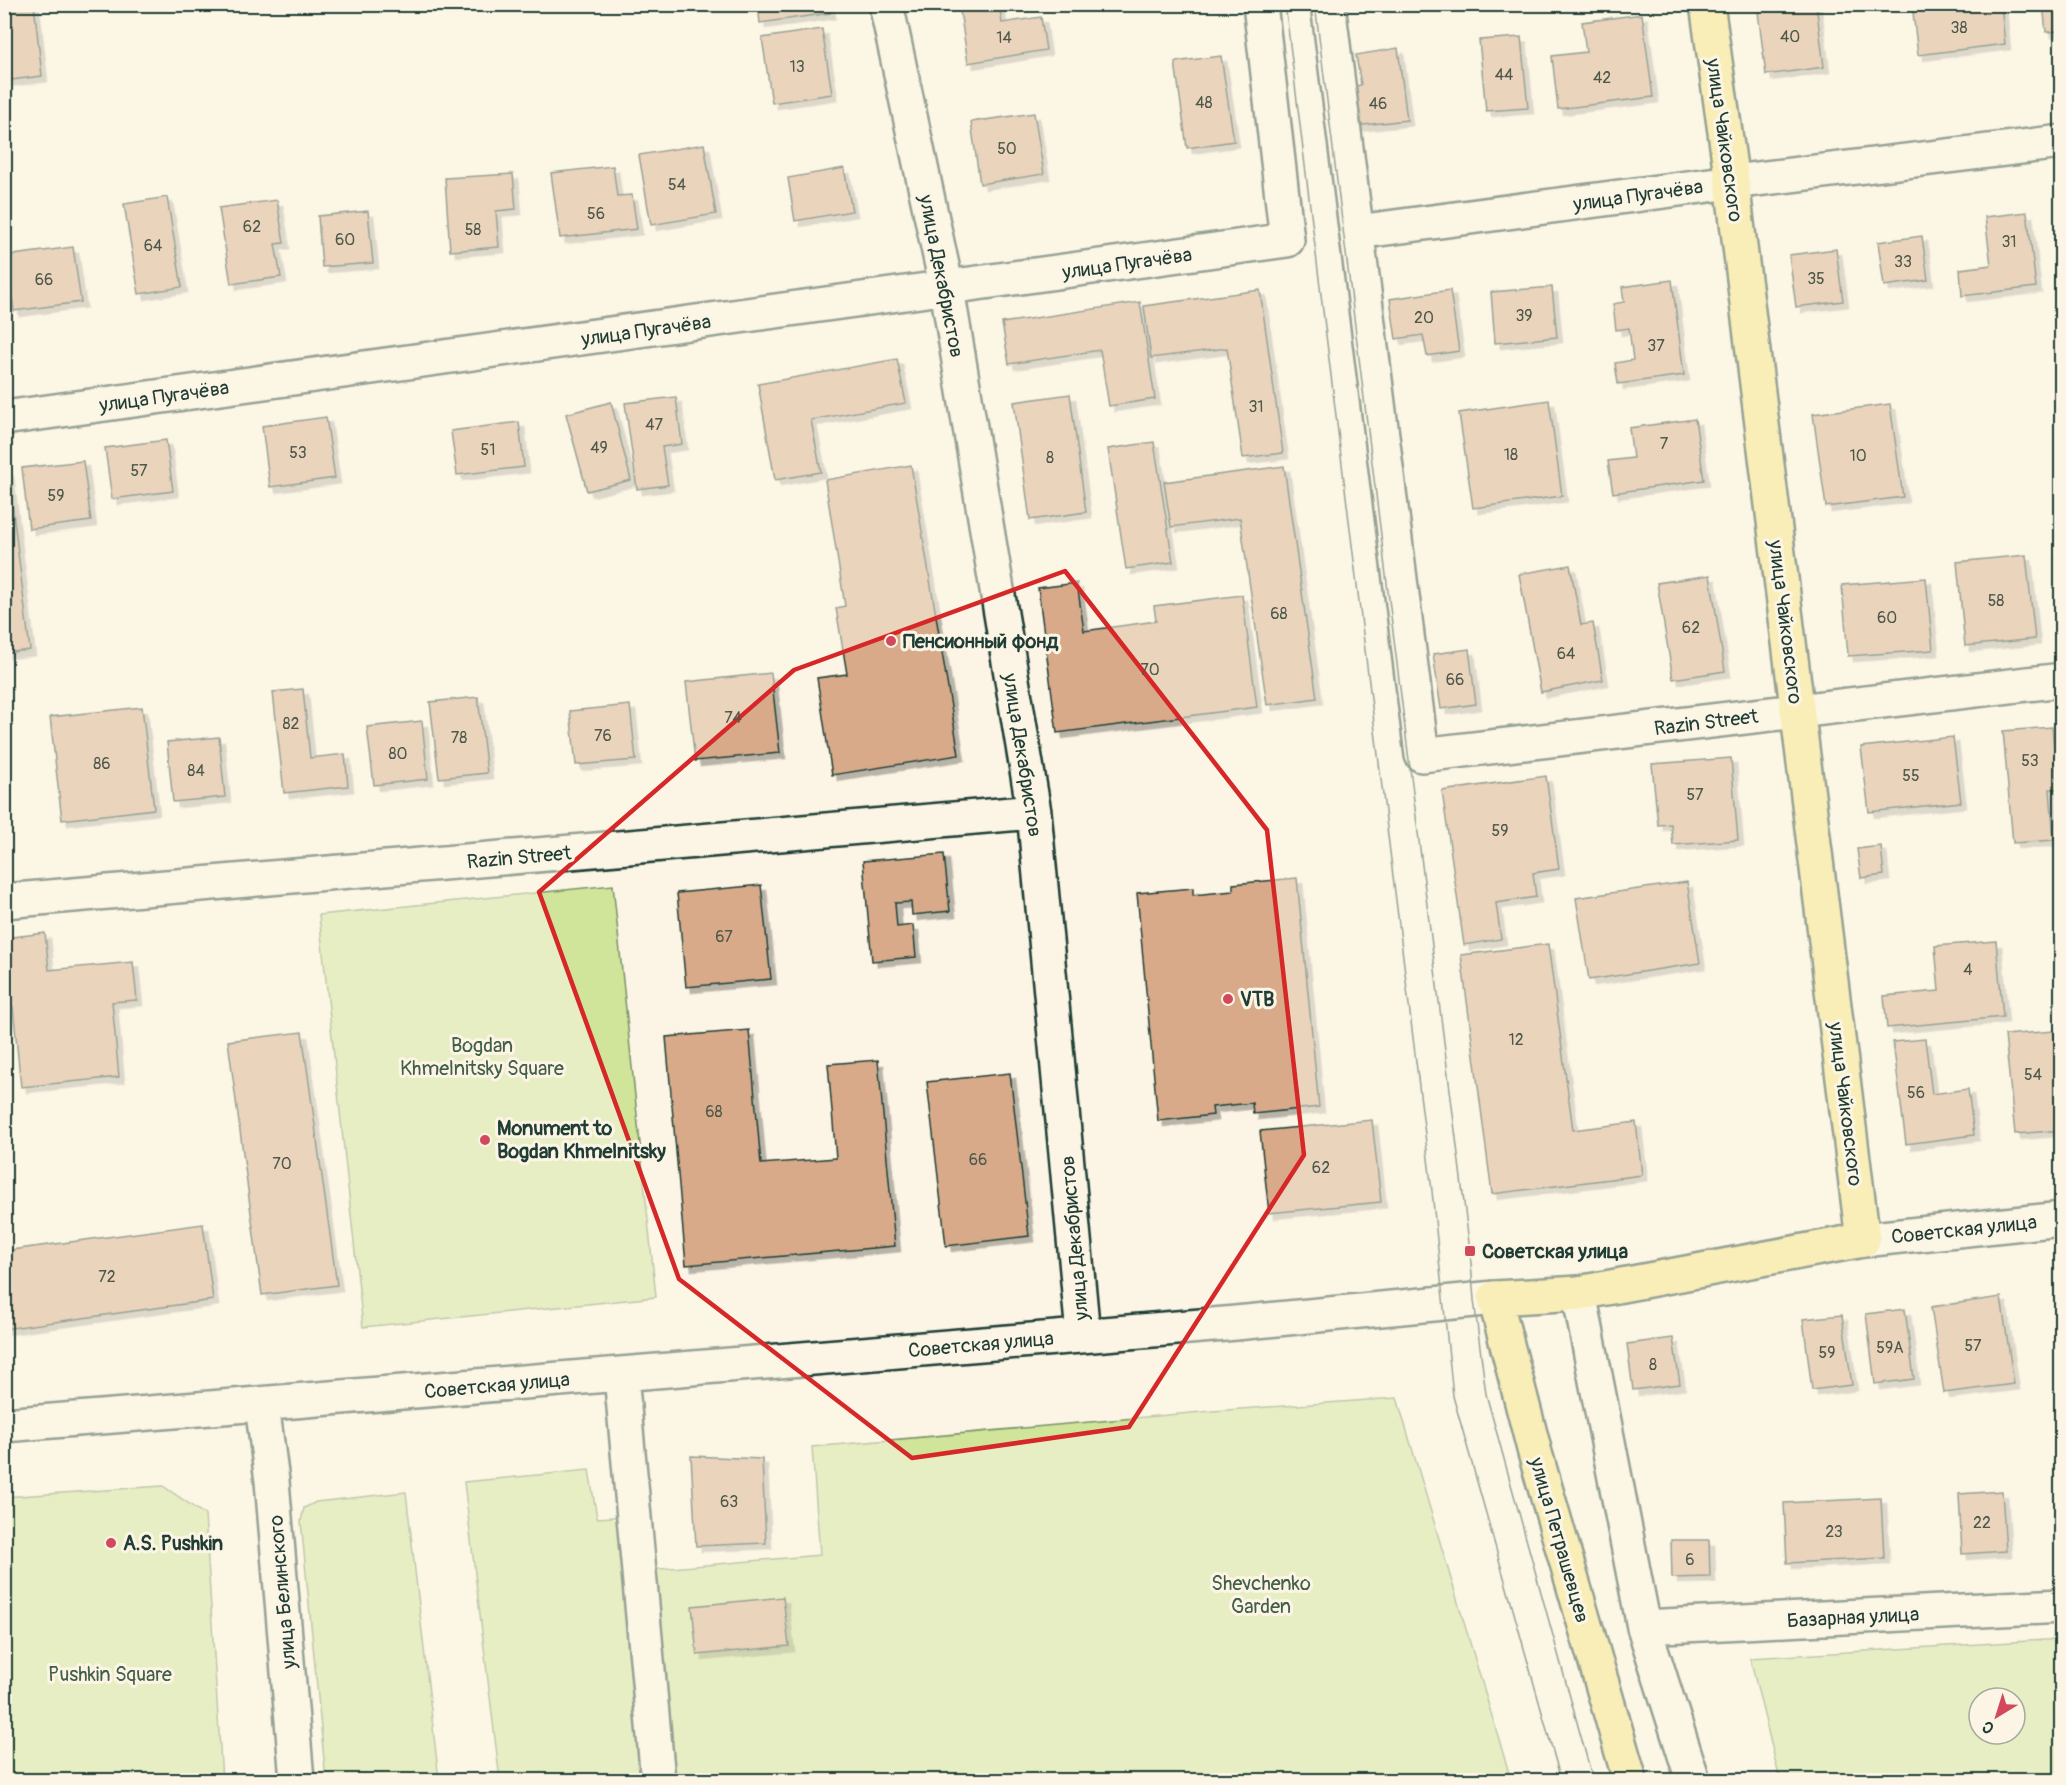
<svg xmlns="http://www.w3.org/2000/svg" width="2066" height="1785" font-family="Pangolin,sans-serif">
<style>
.green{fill:#d0e59a;stroke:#789167;stroke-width:1.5;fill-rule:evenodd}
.building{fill:#d8aa8a;stroke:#1f3d34;stroke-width:1.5;filter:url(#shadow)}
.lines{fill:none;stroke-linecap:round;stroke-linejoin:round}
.minor-casing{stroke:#1f3d34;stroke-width:38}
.major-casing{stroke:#1f3d34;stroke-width:38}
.minor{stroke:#fcf5e5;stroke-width:33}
.major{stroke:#f6e381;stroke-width:33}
.tram{stroke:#1f3d34;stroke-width:1.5}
.marked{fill:none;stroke:#d62828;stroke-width:4.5;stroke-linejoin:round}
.poi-dot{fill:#d1495b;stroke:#fcf5e5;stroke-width:2}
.labels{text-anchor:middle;stroke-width:6;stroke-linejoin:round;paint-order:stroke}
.number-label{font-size:16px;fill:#4d584a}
.street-label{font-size:20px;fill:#1f3d34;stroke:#fcf5e5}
.poi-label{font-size:20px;font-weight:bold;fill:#1f3d34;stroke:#fcf5e5;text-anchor:start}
.park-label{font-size:20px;fill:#425f48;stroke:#fcf5e5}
</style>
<defs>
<filter id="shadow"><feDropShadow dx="5.5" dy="5.5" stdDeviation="0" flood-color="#0004"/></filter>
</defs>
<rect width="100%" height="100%" fill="#fcf5e5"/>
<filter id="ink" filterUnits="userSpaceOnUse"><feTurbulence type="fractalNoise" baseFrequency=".0167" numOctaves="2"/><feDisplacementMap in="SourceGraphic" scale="12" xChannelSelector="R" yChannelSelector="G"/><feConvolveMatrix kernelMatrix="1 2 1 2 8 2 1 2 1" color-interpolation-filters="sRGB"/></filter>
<g filter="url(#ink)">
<path class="green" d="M 613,885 L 656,1297 L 363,1327 L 319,915 Z
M 1397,1398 L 1511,1780 L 500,1780 L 464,1482 L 589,1470 L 597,1518 L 628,1516 L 638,1571 L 820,1555 L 812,1447 L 1213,1411 Z
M 163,1486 L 205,1515 L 222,1780 L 5,1780 L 5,1497 Z
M 406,1492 L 439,1780 L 326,1780 L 301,1521 L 304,1508 L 316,1502 Z
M 2061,1639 L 2061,1780 L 1780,1780 L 1750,1658 ZM 1979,1698 L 2015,1698 L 2015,1734 L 1979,1734 Z"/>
<path class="building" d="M 4,4 L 34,4 L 42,76 L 4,81 Z
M 758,4 L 829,4 L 830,13 L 760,23 Z
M 959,4 L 999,4 L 1002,23 L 1041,17 L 1046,50 L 968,63 Z
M 1757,4 L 1816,4 L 1824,67 L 1766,75 Z
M 1912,4 L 1955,4 L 1955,9 L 1968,7 L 1968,4 L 2001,4 L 2005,44 L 1918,55 Z
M 2043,4 L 2062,4 L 2062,31 L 2046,32 Z
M 1642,14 L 1653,97 L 1558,109 L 1552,56 L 1586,52 L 1582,22 Z
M 822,29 L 832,94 L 772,103 L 762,38 Z
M 1521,37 L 1528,108 L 1486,111 L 1479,40 Z
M 1398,48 L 1407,120 L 1355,126 L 1349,87 L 1361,85 L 1356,55 Z
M 1221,56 L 1234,141 L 1187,148 L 1175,62 Z
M 1034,113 L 1044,174 L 980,184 L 971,122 Z
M 704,144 L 716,214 L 651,225 L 639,155 Z
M 613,166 L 617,196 L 632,195 L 637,229 L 560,238 L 551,173 Z
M 844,168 L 852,211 L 795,221 L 788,178 Z
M 513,174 L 516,209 L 496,211 L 499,247 L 450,251 L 445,178 Z
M 167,197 L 182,287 L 139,294 L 124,204 Z
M 277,200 L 284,243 L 275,244 L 281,277 L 231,284 L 219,208 Z
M 368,211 L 373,263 L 322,267 L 318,216 Z
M 2027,212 L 2036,287 L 1962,296 L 1960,269 L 1991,265 L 1985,217 Z
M 1922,236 L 1928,280 L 1884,286 L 1878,242 Z
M 73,247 L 81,302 L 14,311 L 6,256 Z
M 1836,249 L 1843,301 L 1796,307 L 1789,255 Z
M 1672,280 L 1684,375 L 1618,384 L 1615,363 L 1633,360 L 1629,328 L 1616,330 L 1613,304 L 1624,302 L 1622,287 Z
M 1552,287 L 1557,337 L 1495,343 L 1491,292 Z
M 1260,290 L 1283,453 L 1243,458 L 1227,348 L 1151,358 L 1144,306 Z
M 1450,290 L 1459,351 L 1427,356 L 1423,335 L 1396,339 L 1390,299 Z
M 1140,302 L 1155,399 L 1109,406 L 1100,350 L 1009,364 L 1002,323 Z
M 897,359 L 906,403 L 811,420 L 821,472 L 775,480 L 758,384 Z
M 1070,394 L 1086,512 L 1030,520 L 1014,402 Z
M 676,397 L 682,444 L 662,447 L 668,485 L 637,489 L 625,403 Z
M 1549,400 L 1562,496 L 1473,508 L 1459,413 Z
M 611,402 L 631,480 L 587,491 L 566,414 Z
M 1890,404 L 1903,497 L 1826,507 L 1813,414 Z
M 326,417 L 335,478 L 270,487 L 262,426 Z
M 1695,419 L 1704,480 L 1613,493 L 1608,461 L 1633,458 L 1629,428 Z
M 519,422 L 524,467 L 457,475 L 451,431 Z
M 166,440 L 173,491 L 112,499 L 105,448 Z
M 1154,442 L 1173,562 L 1126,569 L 1108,449 Z
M 83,461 L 91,521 L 29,529 L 22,468 Z
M 911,465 L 959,755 L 832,775 L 817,678 L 847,674 L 836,608 L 845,606 L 825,480 Z
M 1284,466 L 1317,698 L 1267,705 L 1240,518 L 1171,527 L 1164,482 Z
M 8,471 L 30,650 L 4,653 L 4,472 Z
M 2026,555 L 2035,639 L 1965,646 L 1957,562 Z
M 2062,556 L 2062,596 L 2057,557 Z
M 1570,565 L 1581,625 L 1593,623 L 1603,680 L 1541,692 L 1519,574 Z
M 1710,575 L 1725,671 L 1673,679 L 1657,583 Z
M 1926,578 L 1933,650 L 1848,656 L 1842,585 Z
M 1077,583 L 1084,631 L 1156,621 L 1154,606 L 1242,595 L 1257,707 L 1057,733 L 1038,588 Z
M 1469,649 L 1476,704 L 1441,709 L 1433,654 Z
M 771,673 L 780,753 L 695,761 L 686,682 Z
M 303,689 L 310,758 L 345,754 L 348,786 L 284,793 L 273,692 Z
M 478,697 L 487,773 L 439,778 L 430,702 Z
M 630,705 L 636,760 L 576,765 L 570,711 Z
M 142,707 L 154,809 L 62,820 L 50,717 Z
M 422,721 L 428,779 L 374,785 L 367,727 Z
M 2052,727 L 2058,789 L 2050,789 L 2054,840 L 2013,843 L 2003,731 Z
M 219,737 L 225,797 L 173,802 L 167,742 Z
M 1953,737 L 1961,802 L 1869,812 L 1861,747 Z
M 1731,758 L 1738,840 L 1673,845 L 1671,824 L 1658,825 L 1652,764 Z
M 1546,776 L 1559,869 L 1533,873 L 1536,897 L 1496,903 L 1501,939 L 1464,945 L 1442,791 Z
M 1881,846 L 1884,875 L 1861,878 L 1857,849 Z
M 944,854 L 950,911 L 912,915 L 911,902 L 895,903 L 897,927 L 913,925 L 916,957 L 872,961 L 863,861 Z
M 1297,878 L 1319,1107 L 1253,1114 L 1252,1103 L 1212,1107 L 1213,1115 L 1158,1121 L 1137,893 L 1193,888 L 1193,895 L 1233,891 L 1233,884 Z
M 1687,882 L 1700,963 L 1589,980 L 1576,898 Z
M 761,885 L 771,979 L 686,987 L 677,893 Z
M 45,933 L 49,970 L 133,962 L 137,1000 L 112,1002 L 119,1077 L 21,1087 L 13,1007 L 4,1008 L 4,938 Z
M 1996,941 L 2003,1017 L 1887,1028 L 1884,996 L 1939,991 L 1935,946 Z
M 1548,944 L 1573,1130 L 1636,1122 L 1642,1175 L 1492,1194 L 1461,955 Z
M 749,1030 L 761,1164 L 836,1158 L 828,1064 L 878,1060 L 895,1246 L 686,1265 L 666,1037 Z
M 2054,1031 L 2062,1130 L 2015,1134 L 2005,1035 Z
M 302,1032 L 337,1285 L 262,1295 L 228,1041 Z
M 1925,1039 L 1932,1094 L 1968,1089 L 1974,1135 L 1906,1144 L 1893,1042 Z
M 1010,1073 L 1029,1236 L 946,1246 L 927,1082 Z
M 1372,1120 L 1381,1202 L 1269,1213 L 1260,1131 Z
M 203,1224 L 213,1300 L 4,1329 L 4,1251 Z
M 2001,1297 L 2014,1384 L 1944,1393 L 1931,1307 Z
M 1905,1309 L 1914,1379 L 1875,1384 L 1866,1314 Z
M 1842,1315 L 1852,1385 L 1812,1390 L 1803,1319 Z
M 1673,1338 L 1680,1384 L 1633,1390 L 1627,1344 Z
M 691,1456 L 762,1459 L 766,1543 L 696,1546 Z
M 2002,1491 L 2006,1551 L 1962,1554 L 1959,1494 Z
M 1881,1498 L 1884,1558 L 1787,1563 L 1784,1503 Z
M 1671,1540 L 1709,1540 L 1710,1577 L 1672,1578 Z
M 783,1597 L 789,1646 L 697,1655 L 692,1606 Z"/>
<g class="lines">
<defs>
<path id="minor" d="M 886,4 L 947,289 L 1034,812 L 1083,1335
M 1328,4 L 1422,755 L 2062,680
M 1357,232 L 1732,182 L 2062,142
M 4,418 L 1287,240 L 1260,4
M 4,901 L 1034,812
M 1863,1240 L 2062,1219
M 1579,1293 L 1644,1627 L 1693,1780
M 621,1375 L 658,1780
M 262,1405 L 272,1481 L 297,1780
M 4,1425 L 1225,1324 L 1495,1298
M 1644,1627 L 2062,1606"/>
<path id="major" d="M 1630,1780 L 1535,1453 L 1495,1298 L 1579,1293 L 1863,1240 L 1732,182 L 1707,4"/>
</defs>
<use href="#minor" class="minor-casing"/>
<use href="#major" class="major-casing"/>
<use href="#minor" class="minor"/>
<use href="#major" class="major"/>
<path class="tram" d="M 1285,4 L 1432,1191 L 1453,1396 L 1561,1780
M 1315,4 L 1470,1251 L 1474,1300 L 1486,1394 L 1593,1780"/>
</g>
</g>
<path d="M0 0H2066V1785H0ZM 1065,571 L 1267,830 L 1304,1155 L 1129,1427 L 912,1458 L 679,1279 L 539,892 L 794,670 Z" fill="#fcf5e5" fill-opacity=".55" fill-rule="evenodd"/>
<path class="marked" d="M 1065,571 L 1267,830 L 1304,1155 L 1129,1427 L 912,1458 L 679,1279 L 539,892 L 794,670 Z"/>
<g class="poi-dot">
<circle cx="891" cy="641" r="6"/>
<circle cx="1228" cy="999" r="6"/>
<circle cx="485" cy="1140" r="6"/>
<rect x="1464" y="1245" width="12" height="12" rx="3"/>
<circle cx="111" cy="1543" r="6"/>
</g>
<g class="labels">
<g class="number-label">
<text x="1959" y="33">38</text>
<text x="1790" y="42">40</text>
<text x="1004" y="43">14</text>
<text x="797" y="72">13</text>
<text x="1504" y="80">44</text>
<text x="1602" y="83">42</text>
<text x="1204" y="108">48</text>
<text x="1378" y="109">46</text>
<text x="1007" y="154">50</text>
<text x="677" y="190">54</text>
<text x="596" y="219">56</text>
<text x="252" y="232">62</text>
<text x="473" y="235">58</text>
<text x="345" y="245">60</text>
<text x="2009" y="247">31</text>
<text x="153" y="251">64</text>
<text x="1903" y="267">33</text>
<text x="1816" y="284">35</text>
<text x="44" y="285">66</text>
<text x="1524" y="321">39</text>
<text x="1424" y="323">20</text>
<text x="1656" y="351">37</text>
<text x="1256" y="412">31</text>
<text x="654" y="430">47</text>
<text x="1664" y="449">7</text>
<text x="599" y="453">49</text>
<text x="488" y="455">51</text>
<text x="298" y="458">53</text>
<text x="1511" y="460">18</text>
<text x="1858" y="461">10</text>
<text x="1050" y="463">8</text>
<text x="139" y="476">57</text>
<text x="56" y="501">59</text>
<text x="1996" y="606">58</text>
<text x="1279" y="619">68</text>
<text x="1887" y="623">60</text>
<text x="1691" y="633">62</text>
<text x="1566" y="659">64</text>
<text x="1150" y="675">70</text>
<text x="1455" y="685">66</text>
<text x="733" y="723">74</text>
<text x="291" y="729">82</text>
<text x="603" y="741">76</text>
<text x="459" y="743">78</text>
<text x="398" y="759">80</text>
<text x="2030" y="766">53</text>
<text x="102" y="769">86</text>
<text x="196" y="776">84</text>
<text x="1911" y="781">55</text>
<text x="1695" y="800">57</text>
<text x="1500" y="836">59</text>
<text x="724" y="942">67</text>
<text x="1968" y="975">4</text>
<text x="1516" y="1045">12</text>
<text x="2033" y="1080">54</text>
<text x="1916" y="1098">56</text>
<text x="714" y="1117">68</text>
<text x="978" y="1165">66</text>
<text x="282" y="1169">70</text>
<text x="1321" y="1173">62</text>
<text x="107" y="1282">72</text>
<text x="1973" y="1351">57</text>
<text x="1890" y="1353">59А</text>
<text x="1827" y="1358">59</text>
<text x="1653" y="1370">8</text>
<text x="729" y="1507">63</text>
<text x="1982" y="1528">22</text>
<text x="1834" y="1537">23</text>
<text x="1690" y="1565">6</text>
</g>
<g class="street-label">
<text transform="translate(1725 140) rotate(82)" y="7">улица Чайковского</text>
<text transform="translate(1638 195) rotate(-8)" y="7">улица Пугачёва</text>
<text transform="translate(1127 263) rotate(-8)" y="7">улица Пугачёва</text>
<text transform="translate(942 276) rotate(79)" y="7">улица Декабристов</text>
<text transform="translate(646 330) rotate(-8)" y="7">улица Пугачёва</text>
<text transform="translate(164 396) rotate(-8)" y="7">улица Пугачёва</text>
<text transform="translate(1786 622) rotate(83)" y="7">улица Чайковского</text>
<text transform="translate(1706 722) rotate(-7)" y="7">Razin Street</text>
<text transform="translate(1023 755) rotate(81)" y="7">улица Декабристов</text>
<text transform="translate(519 857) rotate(-5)" y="7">Razin Street</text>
<text transform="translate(1846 1104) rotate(83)" y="7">улица Чайковского</text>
<text transform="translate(1964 1229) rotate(-6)" y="7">Советская улица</text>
<text transform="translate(1074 1238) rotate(-95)" y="7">улица Декабристов</text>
<text transform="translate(981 1344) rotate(-5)" y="7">Советская улица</text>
<text transform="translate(497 1385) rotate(-5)" y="7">Советская улица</text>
<text transform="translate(1560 1540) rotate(74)" y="7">улица Петрашевцев</text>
<text transform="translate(282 1592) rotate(-95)" y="7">улица Белинского</text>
<text transform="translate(1853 1617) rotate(-3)" y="7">Базарная улица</text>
</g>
<g class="poi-label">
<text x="903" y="648">Пенсионный фонд</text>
<text x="1240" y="1006">VTB</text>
<text x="497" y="1135">Monument to<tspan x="497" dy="23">Bogdan Khmelnitsky</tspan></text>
<text x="1482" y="1258">Советская улица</text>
<text x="123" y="1550">A.S. Pushkin</text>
</g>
<g class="park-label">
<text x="482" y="1052">Bogdan<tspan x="482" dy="23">Khmelnitsky Square</tspan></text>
<text x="1261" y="1590">Shevchenko<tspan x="1261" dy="23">Garden</tspan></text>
<text x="110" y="1681">Pushkin Square</text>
</g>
</g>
<rect width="2066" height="1785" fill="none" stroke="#fcf5e5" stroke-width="24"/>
<rect x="12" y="12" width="2042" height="1761" fill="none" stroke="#1f3d34" stroke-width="2" filter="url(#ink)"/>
<g transform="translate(1997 1716) rotate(218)"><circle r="28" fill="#fcf5e5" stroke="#a4ab9e" stroke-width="1.5"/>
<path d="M0-4.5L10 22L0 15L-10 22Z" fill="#d1495b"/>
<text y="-9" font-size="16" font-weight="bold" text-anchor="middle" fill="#1f3d34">С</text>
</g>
</svg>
